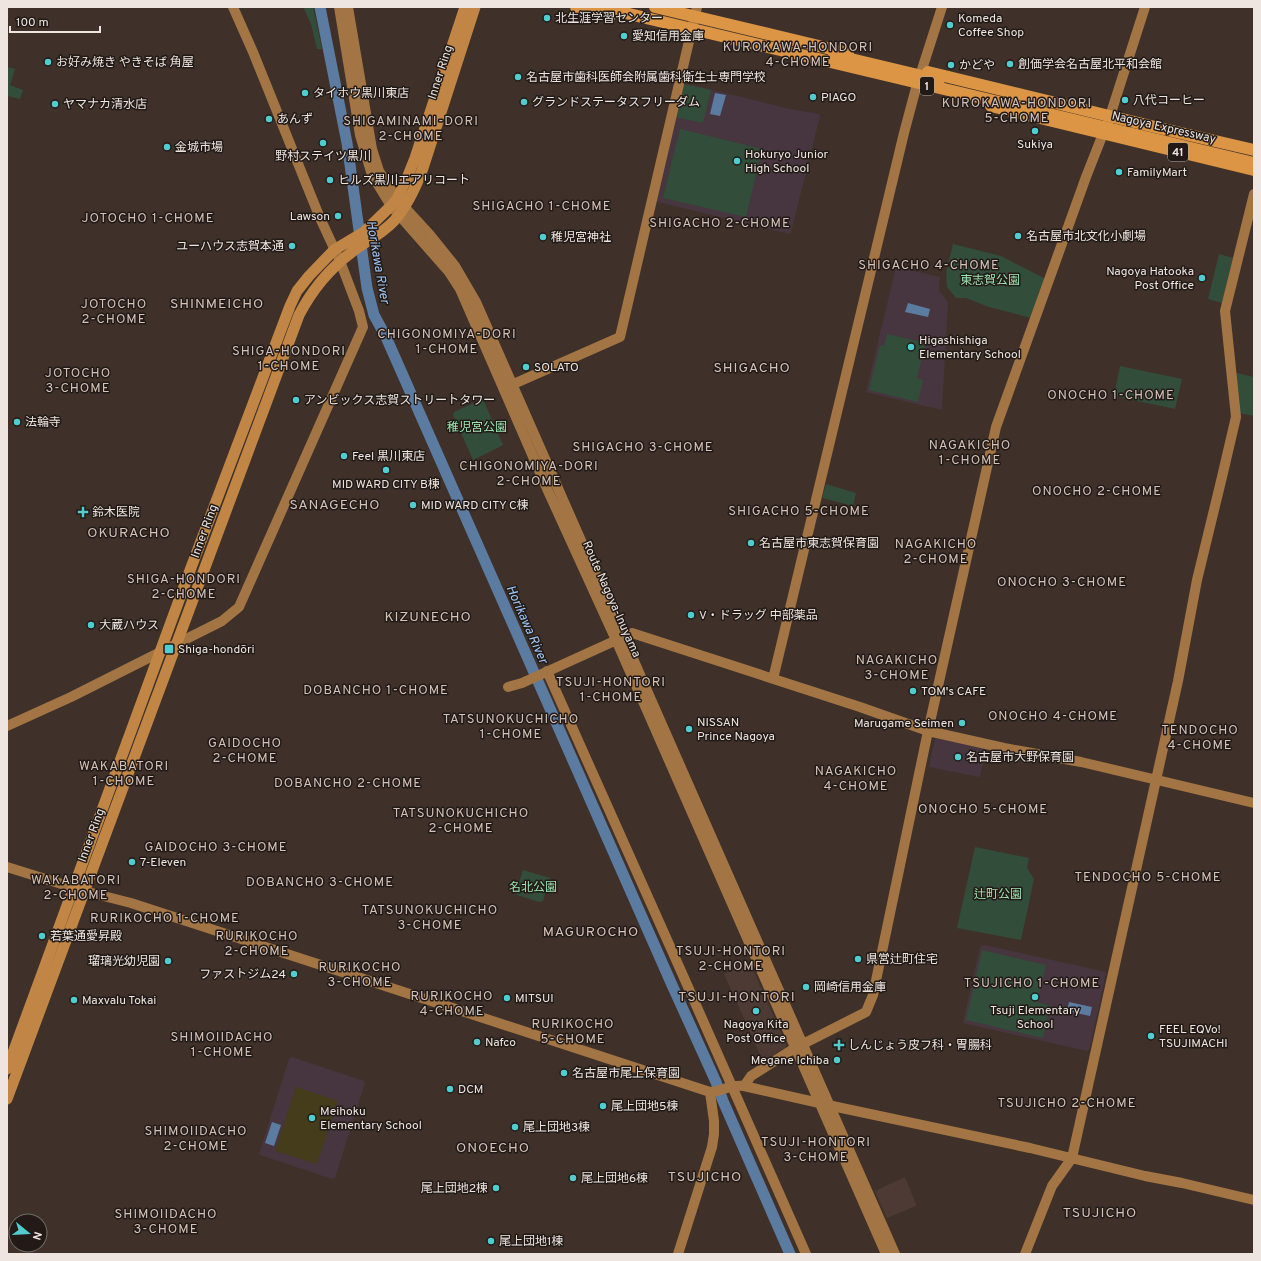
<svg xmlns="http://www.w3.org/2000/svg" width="1261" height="1261" font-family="Overpass,'Noto Sans JP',sans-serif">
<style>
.commercial{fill:#4d3a34}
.education{fill:#473640}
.green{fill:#324d3a}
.sand{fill:#443c1b}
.water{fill:#5c7ba1}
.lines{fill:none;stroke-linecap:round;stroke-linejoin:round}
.river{stroke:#5c7ba1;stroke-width:11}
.secondary{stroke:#a37544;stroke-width:10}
.primary{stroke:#c18645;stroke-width:11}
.highway{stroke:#dc9544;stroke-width:12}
.highway-bridge{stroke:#dc9544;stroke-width:12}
.poi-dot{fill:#52cdcf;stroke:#211a17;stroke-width:1.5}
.labels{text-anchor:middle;stroke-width:3;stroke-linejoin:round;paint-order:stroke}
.shield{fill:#211a17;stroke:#b0a8a4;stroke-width:1}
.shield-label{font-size:11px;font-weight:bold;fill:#eee5e0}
.poi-label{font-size:12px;fill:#eee5e0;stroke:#211a17;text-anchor:start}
.street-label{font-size:12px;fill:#eee5e0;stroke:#211a17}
.park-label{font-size:12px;fill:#9ee4b2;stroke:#211a17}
.neighbourhood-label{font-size:13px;letter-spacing:1px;fill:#d5c2b8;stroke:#211a17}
.water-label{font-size:13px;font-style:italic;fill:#a1c7f7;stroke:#211a17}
.quarter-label{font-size:14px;letter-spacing:1px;fill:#d5c2b8;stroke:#211a17}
</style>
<rect width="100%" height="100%" fill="#3f3129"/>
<path class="commercial" d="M 750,963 L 786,1044 L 785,1048 L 763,1061 L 724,974 Z
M 905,1177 L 916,1204 L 916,1206 L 887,1218 L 875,1191 Z"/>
<path class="education" d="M 684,83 L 790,109 L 819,114 L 820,116 L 791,232 L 790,234 L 658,202 L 655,200 Z
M 896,267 L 940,277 L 939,291 L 948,302 L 942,410 L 866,392 Z
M 939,737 L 986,748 L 980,777 L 929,767 L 935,739 Z
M 984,945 L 1106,972 L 1090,1048 L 1087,1051 L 963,1023 L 980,947 Z
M 292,1057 L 364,1081 L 365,1083 L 335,1178 L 332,1179 L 260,1155 L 259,1154 L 289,1059 Z"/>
<path class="green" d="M 303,7 L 313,7 L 322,49 L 317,49 L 311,24 Z
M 7,67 L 15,69 L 10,85 L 23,90 L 20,99 L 7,96 L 8,90 L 7,89 Z
M 684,84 L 711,90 L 703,123 L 676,117 Z
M 680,129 L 762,149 L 746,217 L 663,198 Z
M 953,244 L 1001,256 L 1046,279 L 1031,318 L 989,307 L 966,298 L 956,298 L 947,287 L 946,273 Z
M 1219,254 L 1233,258 L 1222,303 L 1208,299 Z
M 887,334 L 922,342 L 925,345 L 917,378 L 923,380 L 918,402 L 869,390 L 880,345 L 884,346 Z
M 1120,366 L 1182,379 L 1175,409 L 1114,396 Z
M 1237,373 L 1254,377 L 1254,416 L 1239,413 L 1235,375 Z
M 483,399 L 503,445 L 473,460 L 453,415 L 454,412 Z
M 826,484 L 856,493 L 853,506 L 822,498 Z
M 975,847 L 1029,858 L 1027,868 L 1034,879 L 1021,940 L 957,928 Z
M 523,870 L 550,878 L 543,901 L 539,902 L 517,895 L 516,892 Z
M 982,950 L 1046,965 L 1037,1002 L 1050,1006 L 1043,1038 L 966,1020 Z"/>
<path class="sand" d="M 296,1087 L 338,1101 L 317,1164 L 275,1151 Z"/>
<path class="water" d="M 715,93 L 726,95 L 720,116 L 710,114 Z
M 908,303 L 930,309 L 928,317 L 905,312 Z
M 1069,1002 L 1092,1007 L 1090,1016 L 1067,1011 Z
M 272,1122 L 281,1125 L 274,1146 L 265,1143 Z"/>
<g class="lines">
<path class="river" d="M 320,7 L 347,143 L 367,288 L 374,315 L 386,337 L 672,985 L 716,1082 L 723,1101 L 790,1254"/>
<path class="secondary" d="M 339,7 L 360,135 L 372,175 L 391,206 L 449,272 L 460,289 L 548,491 L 616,640 L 886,1254
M 348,7 L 372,149 L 379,171 L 397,199 L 430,235 L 455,266 L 476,302 L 895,1254
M 507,387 L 620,337 L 697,7
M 547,671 L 681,971 L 806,1254
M 773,679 L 904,133 L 916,88 L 942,7
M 508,687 L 522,683 L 632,633 L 860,707 L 928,731 L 1004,748 L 1081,762 L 1254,803
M 7,726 L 71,697 L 222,621 L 239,607 L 363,327 L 359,311 L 340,261 L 320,218 L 253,52 L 233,7
M 7,867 L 84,891 L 131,903 L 710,1092 C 724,1091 729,1084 744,1086 L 837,1107 L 1030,1148 L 1145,1176 L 1182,1183 L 1254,1200
M 744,1086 L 751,1076 L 795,1048 L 866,1012 L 873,995 L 928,731 L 996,427 L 1086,177 L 1110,116 L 1145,7
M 678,1254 L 712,1147 L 714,1134 L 714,1121 L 710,1092
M 1025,1254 L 1052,1186 L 1072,1158 L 1178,681 L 1197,580 L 1222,477 L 1236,417 L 1225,311 L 1254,194"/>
<path class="primary" d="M 7,1069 L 189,573 L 290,306 L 297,291 L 309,276 L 334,250 L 364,232 L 391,206 L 397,199 L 407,178 L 415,158 L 465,7
M 7,1099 L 299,315 C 312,290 329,269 352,252 C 365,242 382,234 394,221 C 407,206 416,187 423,168 L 475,7"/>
<path class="highway" d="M 576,7 L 611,15
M 655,7 L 848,53
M 928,72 L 1159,128 L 1254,150
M 991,106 L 1254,170"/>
<path class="highway-bridge" d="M 600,7 L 1254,163
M 834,55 L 939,80"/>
</g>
<g class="poi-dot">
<circle cx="547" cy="18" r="4"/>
<circle cx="950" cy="25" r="4"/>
<circle cx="624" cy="36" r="4"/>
<circle cx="48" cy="62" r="4"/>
<circle cx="1010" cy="64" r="4"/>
<circle cx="951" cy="65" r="4"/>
<circle cx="518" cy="77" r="4"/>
<circle cx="305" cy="93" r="4"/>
<circle cx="813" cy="97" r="4"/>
<circle cx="1125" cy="100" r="4"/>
<circle cx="524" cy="102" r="4"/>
<circle cx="55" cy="104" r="4"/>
<circle cx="269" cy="119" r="4"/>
<circle cx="1035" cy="131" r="4"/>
<circle cx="323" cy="143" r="4"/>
<circle cx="167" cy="147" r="4"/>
<circle cx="737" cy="161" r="4"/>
<circle cx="1119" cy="172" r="4"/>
<circle cx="330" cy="180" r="4"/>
<circle cx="338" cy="216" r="4"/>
<circle cx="1018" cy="236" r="4"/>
<circle cx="543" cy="237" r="4"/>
<circle cx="292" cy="246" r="4"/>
<circle cx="1202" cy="278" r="4"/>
<circle cx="911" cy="347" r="4"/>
<circle cx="526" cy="367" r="4"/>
<circle cx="296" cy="400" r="4"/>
<circle cx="17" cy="422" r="4"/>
<circle cx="344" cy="456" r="4"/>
<circle cx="386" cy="470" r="4"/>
<circle cx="413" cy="505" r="4"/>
<path d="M81 506h4v4h4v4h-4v4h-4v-4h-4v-4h4z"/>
<circle cx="751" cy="543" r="4"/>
<circle cx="691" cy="615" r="4"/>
<circle cx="91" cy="625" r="4"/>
<rect x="164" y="644" width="10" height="10" rx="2"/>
<circle cx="913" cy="691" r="4"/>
<circle cx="962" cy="723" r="4"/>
<circle cx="689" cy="729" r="4"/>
<circle cx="958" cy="757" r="4"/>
<circle cx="132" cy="862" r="4"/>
<circle cx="42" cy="936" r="4"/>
<circle cx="858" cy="959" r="4"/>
<circle cx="168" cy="961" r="4"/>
<circle cx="294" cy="974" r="4"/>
<circle cx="806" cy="987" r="4"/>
<circle cx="1035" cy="997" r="4"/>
<circle cx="507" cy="998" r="4"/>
<circle cx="74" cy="1000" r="4"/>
<circle cx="756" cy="1011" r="4"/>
<circle cx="1151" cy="1036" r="4"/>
<circle cx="477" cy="1042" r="4"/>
<path d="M837 1039h4v4h4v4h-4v4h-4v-4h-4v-4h4z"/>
<circle cx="837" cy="1060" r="4"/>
<circle cx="564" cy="1073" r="4"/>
<circle cx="450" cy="1089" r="4"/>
<circle cx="603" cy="1106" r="4"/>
<circle cx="312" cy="1118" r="4"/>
<circle cx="515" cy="1127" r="4"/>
<circle cx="573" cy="1178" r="4"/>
<circle cx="496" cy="1188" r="4"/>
<circle cx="491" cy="1241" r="4"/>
</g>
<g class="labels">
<g class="shield">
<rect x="920" y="77" width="14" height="18" rx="3"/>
<rect x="1168" y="143" width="20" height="18" rx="3"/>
</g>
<g class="shield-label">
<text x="927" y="90">1</text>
<text x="1178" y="156">41</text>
</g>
<g class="poi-label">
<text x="555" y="22">北生涯学習センター</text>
<text x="958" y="22">Komeda<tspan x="958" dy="14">Coffee Shop</tspan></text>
<text x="632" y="40">愛知信用金庫</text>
<text x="56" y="66">お好み焼き やきそば 角屋</text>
<text x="1018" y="68">創価学会名古屋北平和会館</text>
<text x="959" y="69">かどや</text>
<text x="526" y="81">名古屋市歯科医師会附属歯科衛生士専門学校</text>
<text x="313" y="97">タイホウ黒川東店</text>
<text x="821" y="101">PIAGO</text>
<text x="1133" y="104">八代コーヒー</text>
<text x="532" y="106">グランドステータスフリーダム</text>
<text x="63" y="108">ヤマナカ清水店</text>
<text x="277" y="123">あんず</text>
<text x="1035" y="148" text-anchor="middle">Sukiya</text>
<text x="175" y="151">金城市場</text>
<text x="745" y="158">Hokuryo Junior<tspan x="745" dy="14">High School</tspan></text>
<text x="323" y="160" text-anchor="middle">野村ステイツ黒川</text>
<text x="1127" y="176">FamilyMart</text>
<text x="338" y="184">ヒルズ黒川エアリコート</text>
<text x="330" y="220" text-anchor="end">Lawson</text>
<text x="1026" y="240">名古屋市北文化小劇場</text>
<text x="551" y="241">稚児宮神社</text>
<text x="284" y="250" text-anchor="end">ユーハウス志賀本通</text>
<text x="1194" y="275" text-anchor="end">Nagoya Hatooka<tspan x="1194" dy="14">Post Office</tspan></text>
<text x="919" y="344">Higashishiga<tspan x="919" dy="14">Elementary School</tspan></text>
<text x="534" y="371">SOLATO</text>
<text x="304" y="404">アンビックス志賀ストリートタワー</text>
<text x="25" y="426">法輪寺</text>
<text x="352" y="460">Feel 黒川東店</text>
<text x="386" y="488" text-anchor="middle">MID WARD CITY B棟</text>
<text x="421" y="509">MID WARD CITY C棟</text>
<text x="92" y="516">鈴木医院</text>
<text x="759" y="547">名古屋市東志賀保育園</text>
<text x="699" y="619">V・ドラッグ 中部薬品</text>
<text x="99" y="629">大蔵ハウス</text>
<text x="178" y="653">Shiga-hondōri</text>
<text x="921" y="695">TOM's CAFE</text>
<text x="697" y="726">NISSAN<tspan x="697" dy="14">Prince Nagoya</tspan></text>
<text x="954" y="727" text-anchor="end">Marugame Seimen</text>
<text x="966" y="761">名古屋市大野保育園</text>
<text x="140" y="866">7-Eleven</text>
<text x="50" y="940">若葉通愛昇殿</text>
<text x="866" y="963">県営辻町住宅</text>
<text x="160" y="965" text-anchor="end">瑠璃光幼児園</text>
<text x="286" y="978" text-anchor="end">ファストジム24</text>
<text x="814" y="991">岡崎信用金庫</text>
<text x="515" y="1002">MITSUI</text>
<text x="82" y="1004">Maxvalu Tokai</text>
<text x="1035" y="1014" text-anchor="middle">Tsuji Elementary<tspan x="1035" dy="14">School</tspan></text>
<text x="756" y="1028" text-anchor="middle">Nagoya Kita<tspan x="756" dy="14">Post Office</tspan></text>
<text x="1159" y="1033">FEEL EQVo!<tspan x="1159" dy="14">TSUJIMACHI</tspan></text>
<text x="485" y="1046">Nafco</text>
<text x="848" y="1049">しんじょう皮フ科・胃腸科</text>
<text x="829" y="1064" text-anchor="end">Megane Ichiba</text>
<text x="572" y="1077">名古屋市尾上保育園</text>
<text x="458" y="1093">DCM</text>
<text x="611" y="1110">尾上団地5棟</text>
<text x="320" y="1115">Meihoku<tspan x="320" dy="14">Elementary School</tspan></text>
<text x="523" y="1131">尾上団地3棟</text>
<text x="581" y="1182">尾上団地6棟</text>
<text x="488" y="1192" text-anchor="end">尾上団地2棟</text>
<text x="499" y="1245">尾上団地1棟</text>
</g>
<g class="street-label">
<text transform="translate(440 72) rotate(-72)" y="4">Inner Ring</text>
<text transform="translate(1164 127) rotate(13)" y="4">Nagoya Expressway</text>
<text transform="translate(204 531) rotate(-70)" y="4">Inner Ring</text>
<text transform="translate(612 599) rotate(66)" y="4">Route Nagoya-Inuyama</text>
<text transform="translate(91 835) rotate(-70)" y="4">Inner Ring</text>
</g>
<g class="park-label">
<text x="990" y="284">東志賀公園</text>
<text x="477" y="431">稚児宮公園</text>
<text x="533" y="891">名北公園</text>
<text x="998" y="898">辻町公園</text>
</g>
<g class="neighbourhood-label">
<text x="798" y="51">KUROKAWA-HONDORI<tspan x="798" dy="15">4-CHOME</tspan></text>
<text x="1017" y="107">KUROKAWA-HONDORI<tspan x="1017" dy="15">5-CHOME</tspan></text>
<text x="411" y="125">SHIGAMINAMI-DORI<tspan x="411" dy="15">2-CHOME</tspan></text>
<text x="542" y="210">SHIGACHO 1-CHOME</text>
<text x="148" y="222">JOTOCHO 1-CHOME</text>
<text x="720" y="227">SHIGACHO 2-CHOME</text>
<text x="929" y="269">SHIGACHO 4-CHOME</text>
<text x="114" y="308">JOTOCHO<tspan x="114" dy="15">2-CHOME</tspan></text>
<text x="447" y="338">CHIGONOMIYA-DORI<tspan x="447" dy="15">1-CHOME</tspan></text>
<text x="289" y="355">SHIGA-HONDORI<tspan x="289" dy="15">1-CHOME</tspan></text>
<text x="78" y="377">JOTOCHO<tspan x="78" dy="15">3-CHOME</tspan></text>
<text x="1111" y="399">ONOCHO 1-CHOME</text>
<text x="970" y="449">NAGAKICHO<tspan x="970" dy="15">1-CHOME</tspan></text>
<text x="643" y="451">SHIGACHO 3-CHOME</text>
<text x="529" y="470">CHIGONOMIYA-DORI<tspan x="529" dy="15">2-CHOME</tspan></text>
<text x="1097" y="495">ONOCHO 2-CHOME</text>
<text x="799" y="515">SHIGACHO 5-CHOME</text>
<text x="936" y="548">NAGAKICHO<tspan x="936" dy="15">2-CHOME</tspan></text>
<text x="184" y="583">SHIGA-HONDORI<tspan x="184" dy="15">2-CHOME</tspan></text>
<text x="1062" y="586">ONOCHO 3-CHOME</text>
<text x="897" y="664">NAGAKICHO<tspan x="897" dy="15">3-CHOME</tspan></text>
<text x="611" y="686">TSUJI-HONTORI<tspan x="611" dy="15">1-CHOME</tspan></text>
<text x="376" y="694">DOBANCHO 1-CHOME</text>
<text x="1053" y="720">ONOCHO 4-CHOME</text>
<text x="511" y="723">TATSUNOKUCHICHO<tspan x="511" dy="15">1-CHOME</tspan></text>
<text x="1200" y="734">TENDOCHO<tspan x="1200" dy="15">4-CHOME</tspan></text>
<text x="245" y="747">GAIDOCHO<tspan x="245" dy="15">2-CHOME</tspan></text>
<text x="124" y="770">WAKABATORI<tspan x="124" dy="15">1-CHOME</tspan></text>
<text x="856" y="775">NAGAKICHO<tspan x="856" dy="15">4-CHOME</tspan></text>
<text x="348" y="787">DOBANCHO 2-CHOME</text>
<text x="983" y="813">ONOCHO 5-CHOME</text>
<text x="461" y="817">TATSUNOKUCHICHO<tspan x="461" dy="15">2-CHOME</tspan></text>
<text x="216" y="851">GAIDOCHO 3-CHOME</text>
<text x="1148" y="881">TENDOCHO 5-CHOME</text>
<text x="76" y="884">WAKABATORI<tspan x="76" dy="15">2-CHOME</tspan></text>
<text x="320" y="886">DOBANCHO 3-CHOME</text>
<text x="430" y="914">TATSUNOKUCHICHO<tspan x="430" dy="15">3-CHOME</tspan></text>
<text x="165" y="922">RURIKOCHO 1-CHOME</text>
<text x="257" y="940">RURIKOCHO<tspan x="257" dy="15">2-CHOME</tspan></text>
<text x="731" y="955">TSUJI-HONTORI<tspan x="731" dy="15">2-CHOME</tspan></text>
<text x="360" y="971">RURIKOCHO<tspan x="360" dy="15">3-CHOME</tspan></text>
<text x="1032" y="987">TSUJICHO 1-CHOME</text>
<text x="452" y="1000">RURIKOCHO<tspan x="452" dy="15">4-CHOME</tspan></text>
<text x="573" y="1028">RURIKOCHO<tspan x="573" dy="15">5-CHOME</tspan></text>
<text x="222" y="1041">SHIMOIIDACHO<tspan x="222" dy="15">1-CHOME</tspan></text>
<text x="1067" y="1107">TSUJICHO 2-CHOME</text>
<text x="196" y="1135">SHIMOIIDACHO<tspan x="196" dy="15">2-CHOME</tspan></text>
<text x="816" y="1146">TSUJI-HONTORI<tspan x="816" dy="15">3-CHOME</tspan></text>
<text x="166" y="1218">SHIMOIIDACHO<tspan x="166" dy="15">3-CHOME</tspan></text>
</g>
<g class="water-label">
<text transform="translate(379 262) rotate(80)" y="5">Horikawa River</text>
<text transform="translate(528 624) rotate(66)" y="5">Horikawa River</text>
</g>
<g class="quarter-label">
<text x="217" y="308">SHINMEICHO</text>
<text x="752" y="372">SHIGACHO</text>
<text x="335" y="509">SANAGECHO</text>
<text x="129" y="537">OKURACHO</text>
<text x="428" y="621">KIZUNECHO</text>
<text x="591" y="936">MAGUROCHO</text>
<text x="737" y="1001">TSUJI-HONTORI</text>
<text x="493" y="1152">ONOECHO</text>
<text x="705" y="1181">TSUJICHO</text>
<text x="1100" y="1217">TSUJICHO</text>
</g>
</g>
<rect width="1261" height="1261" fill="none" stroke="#eee5e0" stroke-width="16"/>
<g transform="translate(28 1233) rotate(108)"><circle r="19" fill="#211a17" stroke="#736b67"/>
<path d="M0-3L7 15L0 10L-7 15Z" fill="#52cdcf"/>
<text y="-6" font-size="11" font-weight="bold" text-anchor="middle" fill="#eee5e0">N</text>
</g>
<path d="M10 26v6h90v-6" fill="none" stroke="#eee5e0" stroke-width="2"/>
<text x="16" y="26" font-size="12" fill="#eee5e0" stroke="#211a17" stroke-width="3" paint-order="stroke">100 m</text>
</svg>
